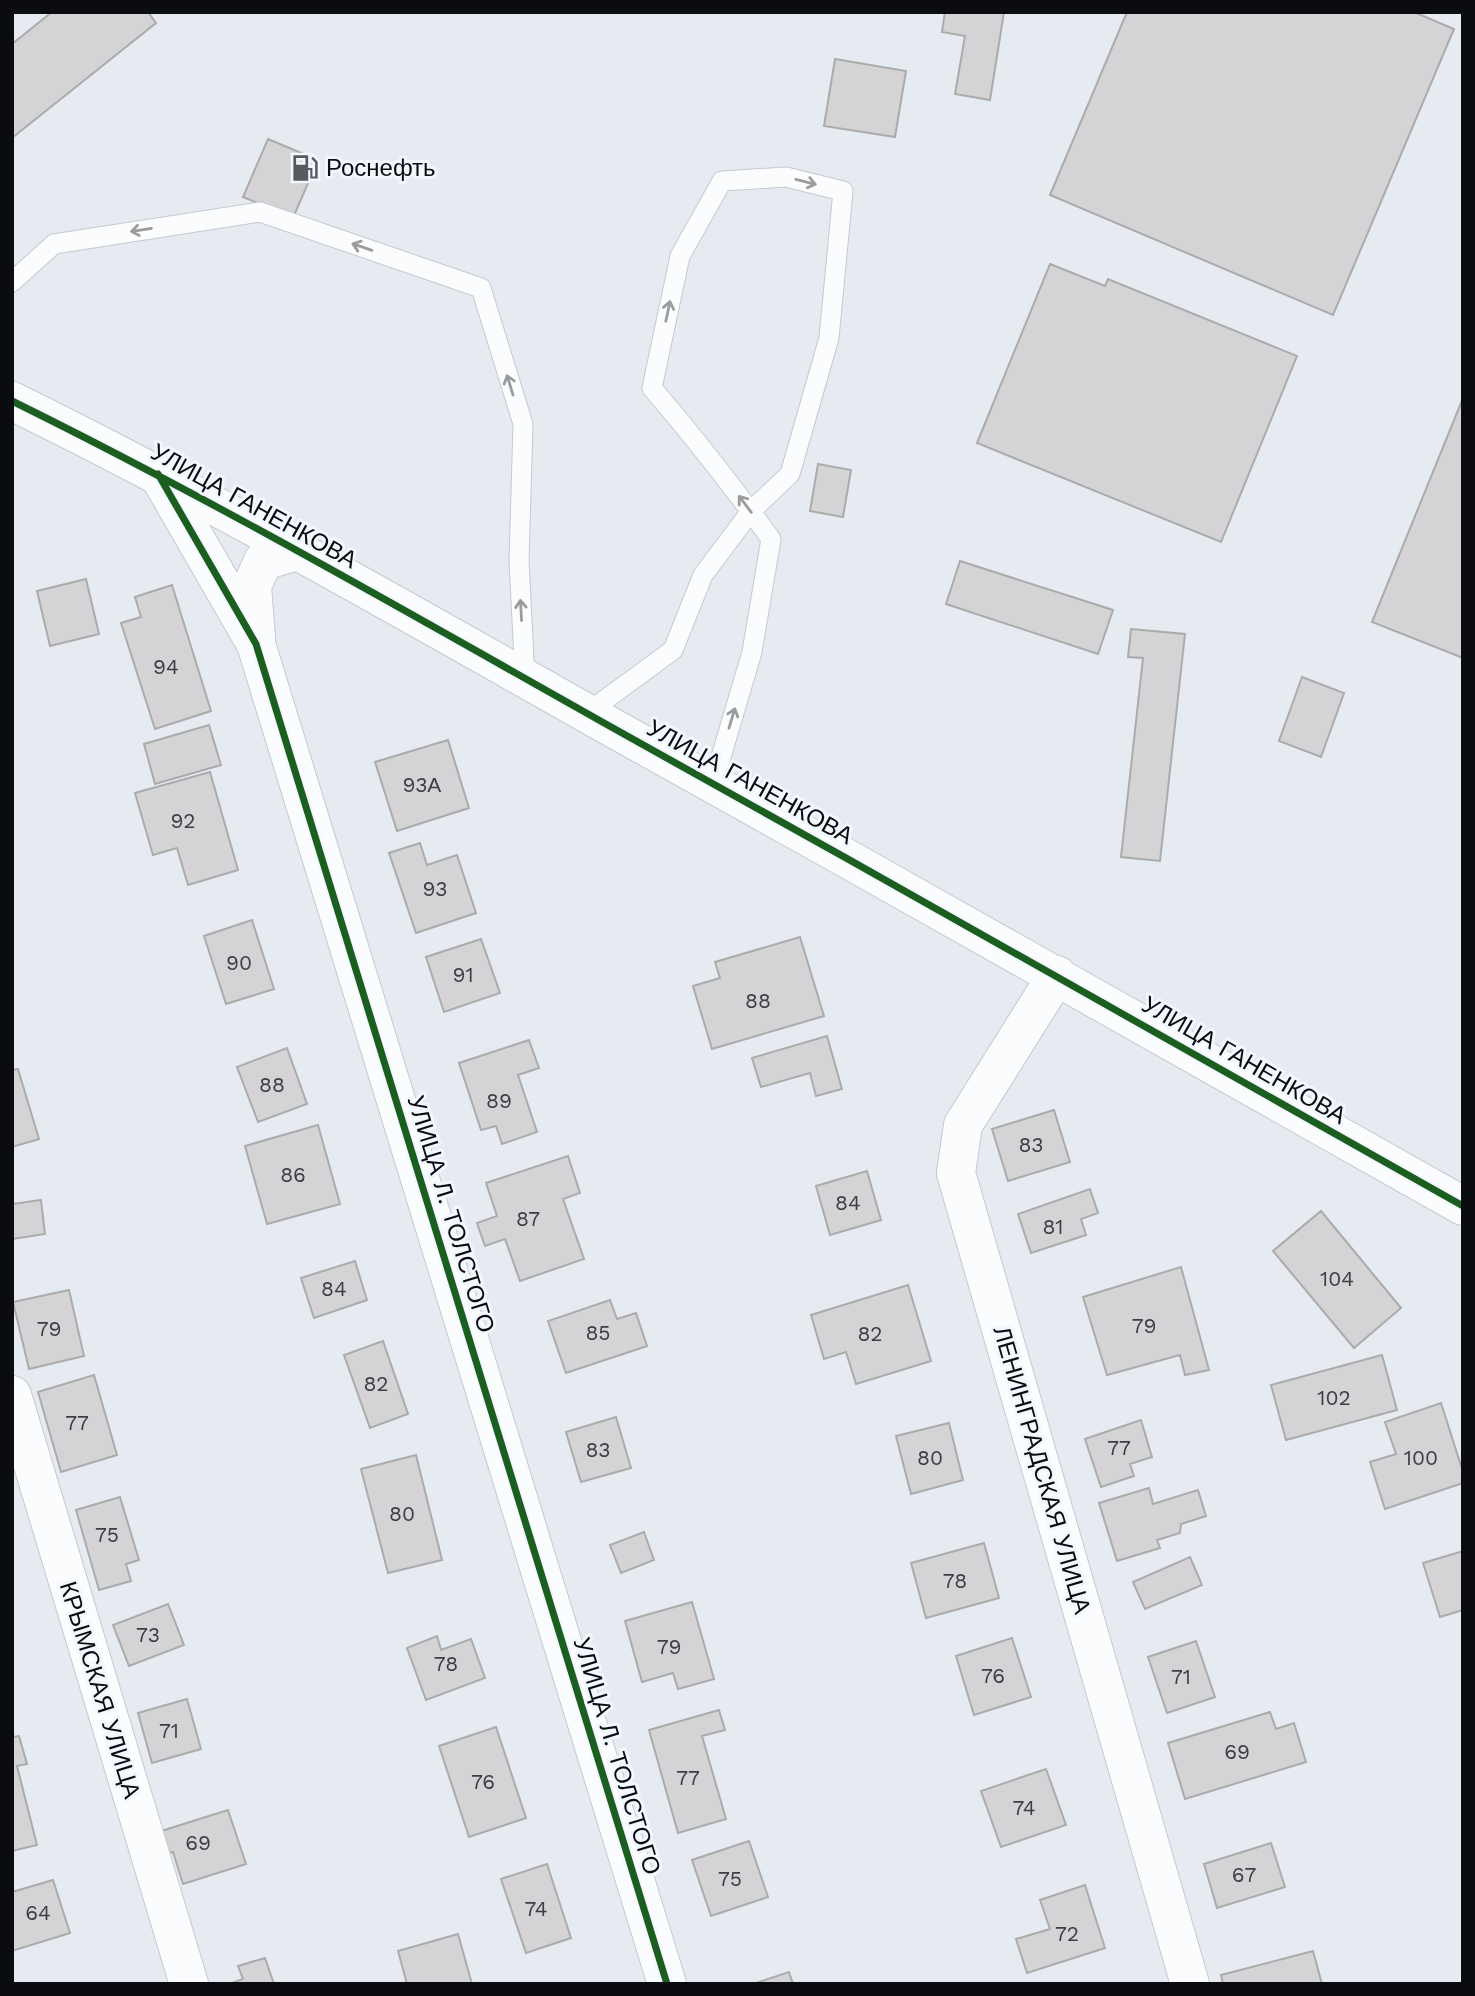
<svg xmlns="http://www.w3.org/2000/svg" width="1475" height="1996" font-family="'Work Sans',sans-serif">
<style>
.building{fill:#d4d4d6;stroke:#ababac;stroke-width:2}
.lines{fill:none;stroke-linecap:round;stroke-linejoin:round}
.service-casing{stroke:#c6c9cd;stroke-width:21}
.minor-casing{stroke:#c6c9cd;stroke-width:40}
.tertiary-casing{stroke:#c6c9cd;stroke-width:40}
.service{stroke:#fbfcfd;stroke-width:19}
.minor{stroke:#fbfcfd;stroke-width:38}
.tertiary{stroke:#fbfcfd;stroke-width:38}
.cycleway-casing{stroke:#f2f7fd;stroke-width:11}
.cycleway{stroke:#1b5e20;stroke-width:7}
.oneway{stroke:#9b9c9e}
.labels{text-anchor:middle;stroke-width:6;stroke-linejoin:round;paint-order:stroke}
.number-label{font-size:21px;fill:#3c3e42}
.poi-label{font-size:24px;fill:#0a0c10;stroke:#f2f7fd;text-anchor:start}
.street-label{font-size:24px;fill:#0a0c10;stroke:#f2f7fd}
</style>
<rect width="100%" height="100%" fill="#e6ebf1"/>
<path class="building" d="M 52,12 L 148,12 L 156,23 L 12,138 L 12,44 Z
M 945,12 L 1004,12 L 990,100 L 955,94 L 965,36 L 942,32 Z
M 1127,12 L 1414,12 L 1454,29 L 1333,315 L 1050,195 Z
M 835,59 L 906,71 L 895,137 L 824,126 Z
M 268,139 L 318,160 L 293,218 L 243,197 Z
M 1050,264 L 1105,286 L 1108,279 L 1297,356 L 1221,542 L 977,443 Z
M 1463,398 L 1463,658 L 1372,622 Z
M 818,464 L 851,470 L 843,517 L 810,511 Z
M 960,561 L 1113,610 L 1098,654 L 946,604 Z
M 86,579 L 99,634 L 50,646 L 37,591 Z
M 172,585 L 211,711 L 155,729 L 121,623 L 141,617 L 135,597 Z
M 1131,629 L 1185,634 L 1160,861 L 1121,857 L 1143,658 L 1128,657 Z
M 1302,677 L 1344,693 L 1321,757 L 1279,741 Z
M 209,725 L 221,765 L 155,784 L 144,744 Z
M 448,740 L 469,808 L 397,831 L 375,762 Z
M 210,772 L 238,870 L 188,885 L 177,848 L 153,855 L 135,793 Z
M 420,843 L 427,865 L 457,855 L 476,913 L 416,933 L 389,853 Z
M 252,920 L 274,989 L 226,1004 L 204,936 Z
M 800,937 L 824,1016 L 712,1049 L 693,986 L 720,978 L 715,962 Z
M 481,939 L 500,993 L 444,1012 L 426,957 Z
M 827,1036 L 842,1089 L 816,1096 L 810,1073 L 761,1087 L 752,1058 Z
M 529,1040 L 539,1068 L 518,1075 L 537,1132 L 502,1144 L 496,1126 L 481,1130 L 459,1063 Z
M 287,1048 L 307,1104 L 258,1122 L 237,1067 Z
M 18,1069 L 39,1139 L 12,1147 L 12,1070 Z
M 1054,1110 L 1070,1162 L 1008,1181 L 992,1129 Z
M 318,1125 L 340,1204 L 267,1224 L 245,1146 Z
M 568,1156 L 580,1193 L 563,1199 L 584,1259 L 520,1281 L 505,1239 L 485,1246 L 477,1223 L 497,1216 L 486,1183 Z
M 867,1171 L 881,1220 L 830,1235 L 816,1186 Z
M 1090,1189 L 1098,1213 L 1081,1219 L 1086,1235 L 1031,1253 L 1018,1214 Z
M 41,1200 L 45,1234 L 12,1239 L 12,1204 Z
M 1321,1211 L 1401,1308 L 1354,1348 L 1273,1251 Z
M 355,1261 L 367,1300 L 314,1318 L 301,1278 Z
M 1181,1267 L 1209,1370 L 1185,1375 L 1180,1355 L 1107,1375 L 1083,1297 Z
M 908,1285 L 931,1361 L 856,1384 L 846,1352 L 824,1359 L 811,1315 Z
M 69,1290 L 84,1356 L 29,1369 L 13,1302 Z
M 610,1300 L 617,1319 L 636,1313 L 647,1346 L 566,1373 L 548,1321 Z
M 383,1341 L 408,1414 L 370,1428 L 344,1355 Z
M 1382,1355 L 1397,1410 L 1286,1440 L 1271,1385 Z
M 94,1375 L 117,1455 L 61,1472 L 38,1392 Z
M 1441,1403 L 1463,1472 L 1463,1483 L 1385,1509 L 1370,1462 L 1396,1454 L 1385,1422 Z
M 616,1417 L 631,1468 L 581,1482 L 566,1432 Z
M 1141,1420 L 1152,1457 L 1130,1464 L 1134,1476 L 1101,1487 L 1085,1439 Z
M 949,1423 L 963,1480 L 911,1494 L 896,1436 Z
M 416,1455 L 442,1560 L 388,1573 L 361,1469 Z
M 1149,1488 L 1153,1504 L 1198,1490 L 1206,1516 L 1181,1524 L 1180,1533 L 1157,1540 L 1160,1548 L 1117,1561 L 1099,1503 Z
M 120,1497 L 139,1560 L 126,1564 L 131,1581 L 99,1590 L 76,1510 Z
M 644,1532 L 654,1560 L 621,1573 L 610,1545 Z
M 984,1543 L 999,1598 L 926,1618 L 911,1563 Z
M 1463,1551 L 1463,1610 L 1440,1617 L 1423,1563 Z
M 1190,1557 L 1202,1585 L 1145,1609 L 1133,1582 Z
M 692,1602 L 714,1679 L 678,1689 L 673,1673 L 642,1682 L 625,1621 Z
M 168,1604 L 184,1645 L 129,1666 L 113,1625 Z
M 437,1636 L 441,1650 L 471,1639 L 485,1678 L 426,1700 L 407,1648 Z
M 1012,1638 L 1031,1697 L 974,1715 L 956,1656 Z
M 1196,1641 L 1215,1697 L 1167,1713 L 1148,1657 Z
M 187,1699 L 201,1749 L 152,1763 L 138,1713 Z
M 719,1710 L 725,1730 L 702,1736 L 726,1819 L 678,1833 L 649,1730 Z
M 1270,1712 L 1276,1729 L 1294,1723 L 1306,1762 L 1185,1799 L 1168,1743 Z
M 496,1727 L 526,1818 L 469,1837 L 439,1746 Z
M 19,1736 L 27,1764 L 17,1766 L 37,1845 L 12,1851 L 12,1737 Z
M 1046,1769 L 1066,1825 L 1001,1847 L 981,1791 Z
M 228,1810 L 246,1864 L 183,1884 L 173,1852 L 162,1855 L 155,1833 Z
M 749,1841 L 768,1897 L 711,1916 L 692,1860 Z
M 1271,1843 L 1285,1887 L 1217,1908 L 1204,1864 Z
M 547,1864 L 571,1938 L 526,1953 L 501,1879 Z
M 53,1880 L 70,1933 L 12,1951 L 12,1892 Z
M 1085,1885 L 1105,1948 L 1027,1973 L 1016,1939 L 1050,1929 L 1040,1900 Z
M 458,1934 L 472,1984 L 407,1984 L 398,1951 Z
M 1313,1951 L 1322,1984 L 1223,1984 L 1221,1975 Z
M 265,1958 L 274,1984 L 229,1984 L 243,1979 L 238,1966 Z
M 789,1972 L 793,1984 L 756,1984 L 756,1983 Z"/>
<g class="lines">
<defs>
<path id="service" d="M 12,282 L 54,244 L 260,212 L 481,288 L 523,424 L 519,561 L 525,679
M 587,713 L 673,650 L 703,575 L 751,511 L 790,474 L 829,338 L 843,191 L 786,177 L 722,181 L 680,256 L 652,388 C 694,437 733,487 771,539 L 752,652 L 713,784"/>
<path id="minor" d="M 158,474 L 256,644 L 667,1984
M 256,638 L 252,586 L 263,561 L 297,551
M 1057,975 L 963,1125 L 956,1173 L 1190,1984
M 12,1395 L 189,1984"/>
<path id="tertiary" d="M 12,401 C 217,502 414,616 613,728 C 897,886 1180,1045 1463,1206"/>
</defs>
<use href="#service" class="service-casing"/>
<use href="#minor" class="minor-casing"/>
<use href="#tertiary" class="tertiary-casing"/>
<use href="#service" class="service"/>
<use href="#minor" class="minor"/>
<use href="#tertiary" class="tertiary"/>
<defs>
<path id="cycleway" d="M 12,401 C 217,502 414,616 613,728 C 897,886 1180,1045 1463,1206
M 158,474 L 256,644 L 667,1984"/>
</defs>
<use href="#cycleway" class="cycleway-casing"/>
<use href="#cycleway" class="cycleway"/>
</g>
<defs><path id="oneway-shaft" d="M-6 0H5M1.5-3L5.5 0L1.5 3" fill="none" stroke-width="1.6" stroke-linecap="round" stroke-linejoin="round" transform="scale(1.75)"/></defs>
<g class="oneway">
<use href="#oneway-shaft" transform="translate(806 182) rotate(14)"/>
<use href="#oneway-shaft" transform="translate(141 230) rotate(171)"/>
<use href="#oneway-shaft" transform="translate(362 247) rotate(-161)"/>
<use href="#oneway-shaft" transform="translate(668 311) rotate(-78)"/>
<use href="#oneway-shaft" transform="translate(510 385) rotate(-107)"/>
<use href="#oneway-shaft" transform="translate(745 504) rotate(-127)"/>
<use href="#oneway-shaft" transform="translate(521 610) rotate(-93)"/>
<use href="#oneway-shaft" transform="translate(732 718) rotate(-73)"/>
</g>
<defs>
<symbol id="fuel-bare" viewBox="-9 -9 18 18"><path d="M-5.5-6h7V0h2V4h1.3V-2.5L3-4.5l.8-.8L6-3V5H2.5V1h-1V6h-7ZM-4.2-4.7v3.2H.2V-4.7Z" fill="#575a5f" stroke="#f2f7fd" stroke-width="2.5" paint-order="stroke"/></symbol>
</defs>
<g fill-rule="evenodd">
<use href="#fuel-bare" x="286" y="149" width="38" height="38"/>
</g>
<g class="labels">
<g class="number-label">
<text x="166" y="674">94</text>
<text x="422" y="792">93А</text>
<text x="183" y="828">92</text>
<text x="435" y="896">93</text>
<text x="239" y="970">90</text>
<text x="463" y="982">91</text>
<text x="758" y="1008">88</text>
<text x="272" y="1092">88</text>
<text x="499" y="1108">89</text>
<text x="1031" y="1152">83</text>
<text x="293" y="1182">86</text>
<text x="848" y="1210">84</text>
<text x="528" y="1226">87</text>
<text x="1053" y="1234">81</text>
<text x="1337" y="1286">104</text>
<text x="334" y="1296">84</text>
<text x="1144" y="1333">79</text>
<text x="49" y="1336">79</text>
<text x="598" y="1340">85</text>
<text x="870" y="1341">82</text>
<text x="376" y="1391">82</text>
<text x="1334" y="1405">102</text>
<text x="77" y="1430">77</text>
<text x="1119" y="1455">77</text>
<text x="598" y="1457">83</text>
<text x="930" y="1465">80</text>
<text x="1421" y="1465">100</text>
<text x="402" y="1521">80</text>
<text x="107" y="1542">75</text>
<text x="955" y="1588">78</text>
<text x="148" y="1642">73</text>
<text x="669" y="1654">79</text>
<text x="446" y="1671">78</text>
<text x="993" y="1683">76</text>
<text x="1181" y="1684">71</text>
<text x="169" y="1738">71</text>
<text x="1237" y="1759">69</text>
<text x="688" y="1785">77</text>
<text x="483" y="1789">76</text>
<text x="1024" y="1815">74</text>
<text x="198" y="1850">69</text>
<text x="1244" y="1882">67</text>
<text x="730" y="1886">75</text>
<text x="536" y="1916">74</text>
<text x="38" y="1920">64</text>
<text x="1067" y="1941">72</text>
</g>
<g class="poi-label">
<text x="326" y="176">Роснефть</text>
</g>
<g class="street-label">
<text transform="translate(254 506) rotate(29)" y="8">УЛИЦА ГАНЕНКОВА</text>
<text transform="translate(750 782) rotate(29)" y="8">УЛИЦА ГАНЕНКОВА</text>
<text transform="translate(1244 1060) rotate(30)" y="8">УЛИЦА ГАНЕНКОВА</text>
<text transform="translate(451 1214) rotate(73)" y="8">УЛИЦА Л. ТОЛСТОГО</text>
<text transform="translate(1042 1470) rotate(74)" y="8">ЛЕНИНГРАДСКАЯ УЛИЦА</text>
<text transform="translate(100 1690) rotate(73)" y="8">КРЫМСКАЯ УЛИЦА</text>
<text transform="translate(617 1756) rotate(73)" y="8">УЛИЦА Л. ТОЛСТОГО</text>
</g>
</g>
<rect width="1475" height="1996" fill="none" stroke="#0a0c10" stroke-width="28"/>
</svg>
